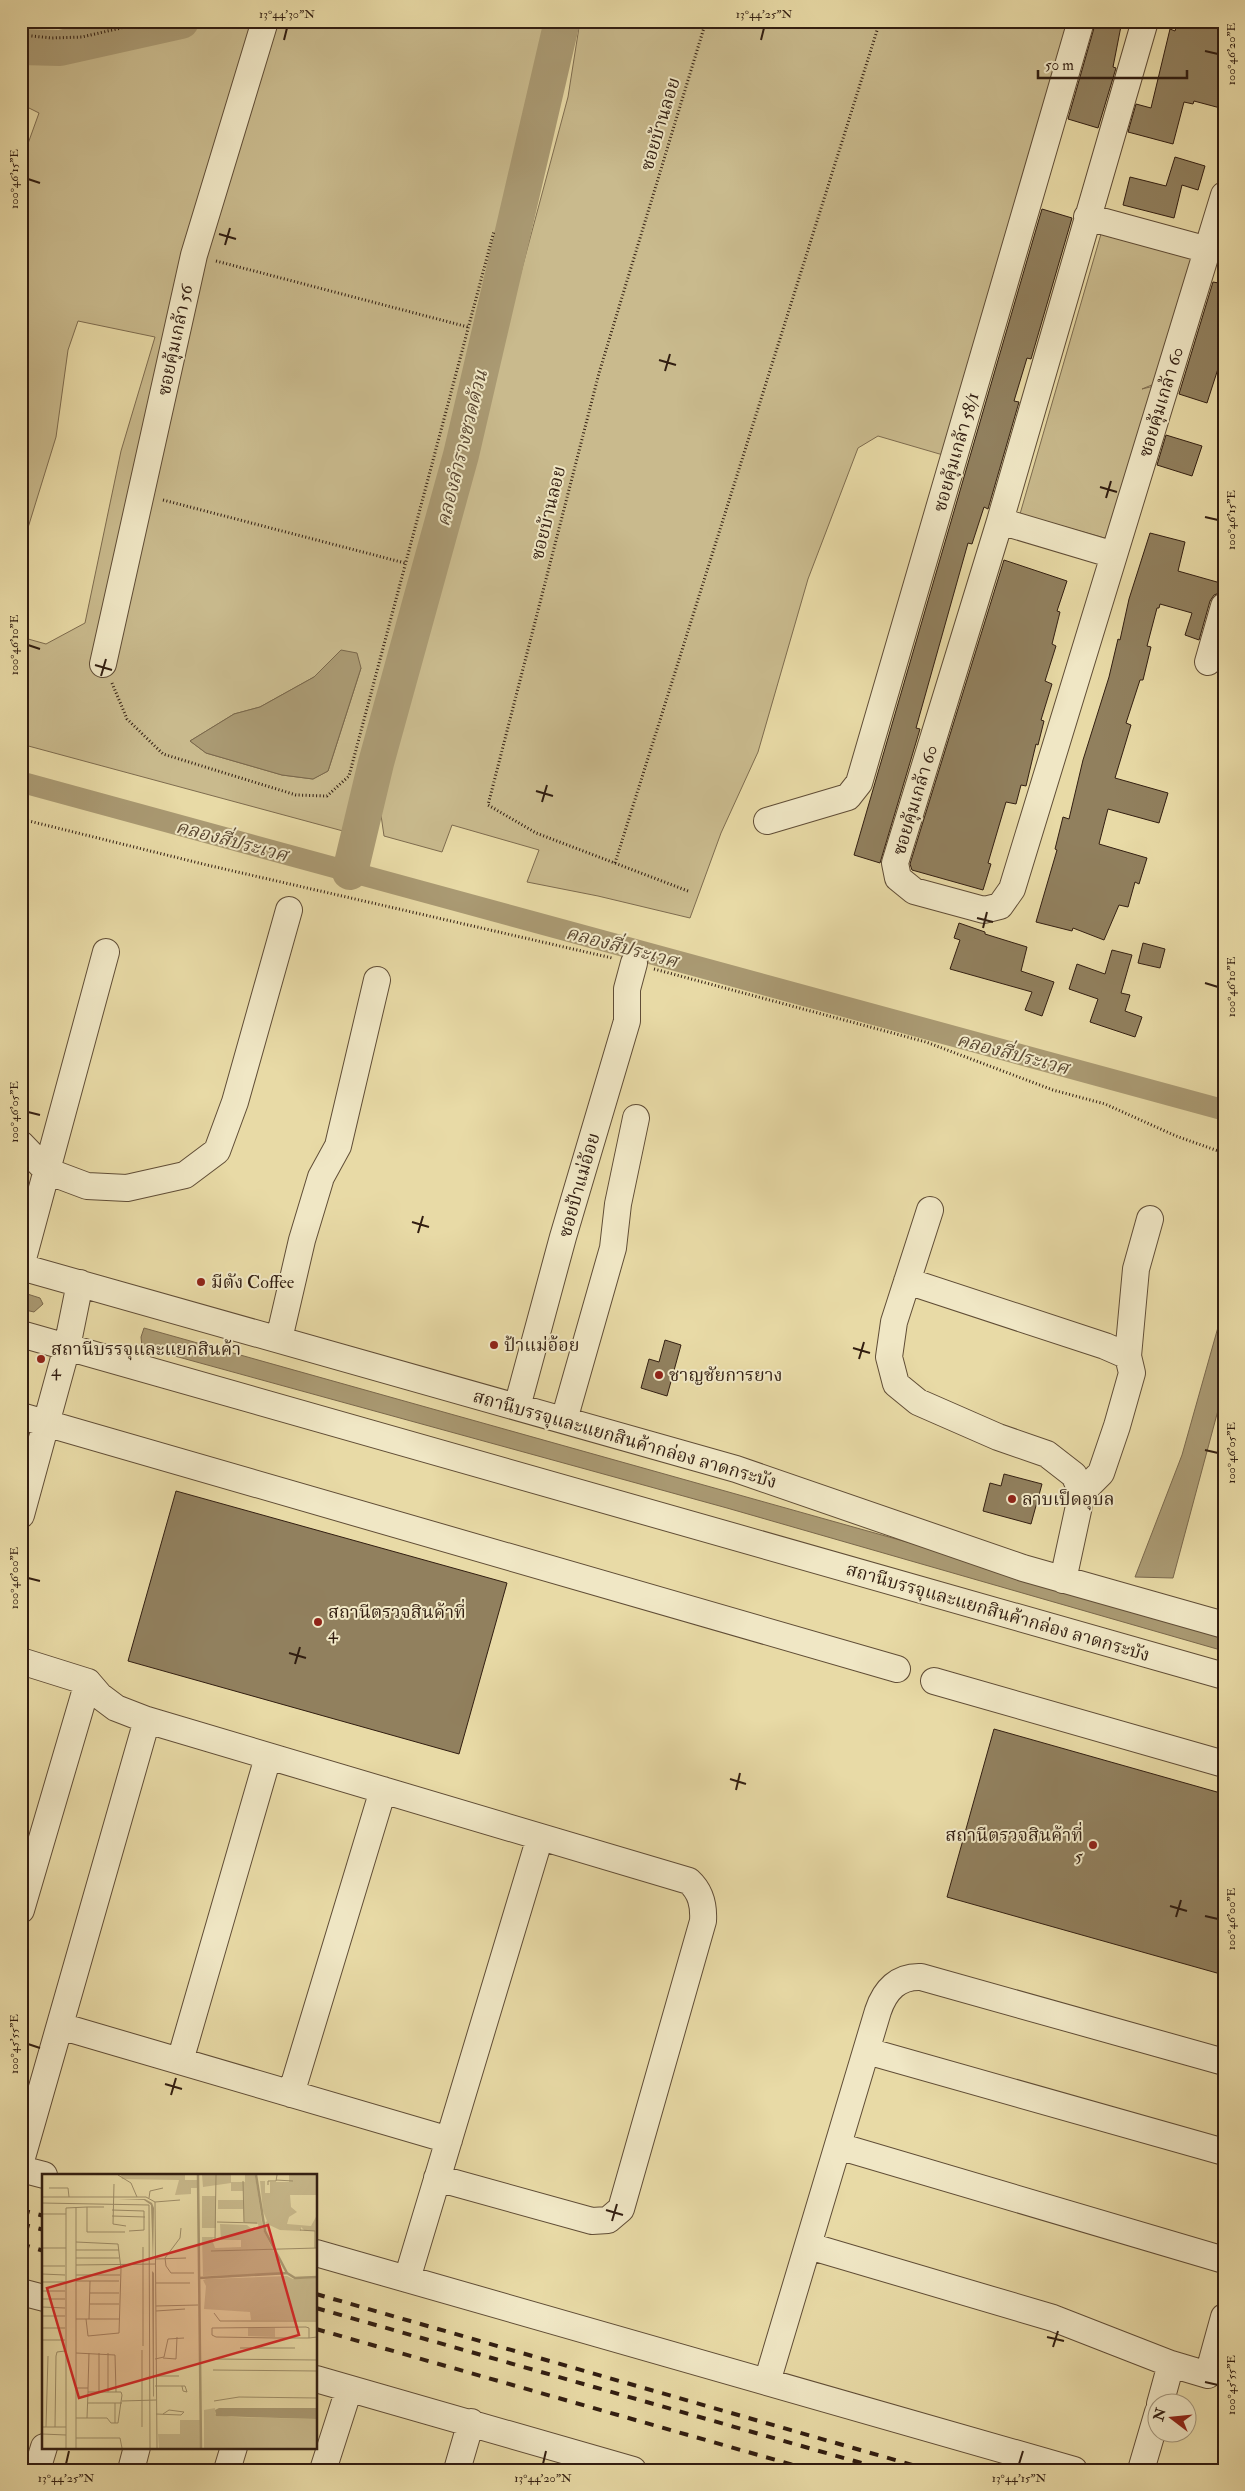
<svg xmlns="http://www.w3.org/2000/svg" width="1245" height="2491" font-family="'IM FELL Double Pica','Noto Serif Thai',serif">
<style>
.green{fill:#c9ba8d;stroke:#7e6c4f;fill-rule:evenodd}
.water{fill:#aa9a73;stroke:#7a684c}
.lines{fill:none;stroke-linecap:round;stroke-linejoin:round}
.canal{stroke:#aa9a73;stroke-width:21}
.river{stroke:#aa9a73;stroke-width:36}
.building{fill:#91805e;stroke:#321e11}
.minor-casing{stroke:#604d36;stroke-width:28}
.path{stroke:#321e11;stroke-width:3;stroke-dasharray:1 2.5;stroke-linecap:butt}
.minor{stroke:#f0e7c5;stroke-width:26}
.rail{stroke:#321e11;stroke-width:4;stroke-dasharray:9 9;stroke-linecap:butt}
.ticks{fill:none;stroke:#321e11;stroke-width:2}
.poi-dot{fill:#8f2418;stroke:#f0e7c5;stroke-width:2}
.labels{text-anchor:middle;stroke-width:4;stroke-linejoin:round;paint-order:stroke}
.street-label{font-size:18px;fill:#321e11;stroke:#f0e7c5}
.poi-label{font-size:18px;fill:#321e11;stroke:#f0e7c5;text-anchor:start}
.water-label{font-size:19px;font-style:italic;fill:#5c4933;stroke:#f0e7c5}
.inset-river{fill:none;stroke:#aa9a73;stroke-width:2.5}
.inset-road{fill:none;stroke:#9f8f6a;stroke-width:1}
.view{fill:#d62828;fill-opacity:0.15;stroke:#d62828;stroke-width:2.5}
.inset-edge{fill:none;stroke:#321e11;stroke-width:2.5}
.neatline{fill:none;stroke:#321e11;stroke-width:2}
.ticks-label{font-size:12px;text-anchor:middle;fill:#321e11}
</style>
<rect width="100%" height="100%" fill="#e8daa6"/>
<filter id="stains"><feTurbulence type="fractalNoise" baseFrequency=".004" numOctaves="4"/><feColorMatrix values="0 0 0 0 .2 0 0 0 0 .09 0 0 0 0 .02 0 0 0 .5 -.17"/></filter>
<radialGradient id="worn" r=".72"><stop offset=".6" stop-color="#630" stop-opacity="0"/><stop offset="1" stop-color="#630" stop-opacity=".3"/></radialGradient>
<path class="green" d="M 219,21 L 555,21 L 534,114 L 356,813 L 343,831 L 21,744 L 21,637 L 46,644 L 85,623 L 121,451 L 155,337 L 78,321 L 68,350 L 56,437 L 27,531 L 21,530 L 21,163 L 39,113 L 21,104 L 21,60 C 90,68 153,33 219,21 ZM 361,668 L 328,771 L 313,779 L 282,775 L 206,753 L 190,741 L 234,714 L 260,707 L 314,677 Z
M 580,21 L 1072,21 L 943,455 L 878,436 L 858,448 L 808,579 L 758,752 L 721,833 L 690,918 L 598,896 L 527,882 L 539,850 L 452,825 L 442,852 L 384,836 L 379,801 L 568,97 Z
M 1101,234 L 1196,260 L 1159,382 L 1142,389 L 1158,385 L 1108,539 L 1020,514 Z"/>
<path class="water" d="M 341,650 L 357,653 L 361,668 L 328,771 L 313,779 L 282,775 L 206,753 L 190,741 L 234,714 L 260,707 L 314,677 Z
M 21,1292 L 40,1298 L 43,1304 L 34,1312 L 21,1309 Z
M 1224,1306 L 1224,1388 L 1173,1578 L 1135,1577 L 1182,1455 Z
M 144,1328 L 1224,1631 L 1224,1651 L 727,1508 L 142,1347 L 141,1337 Z"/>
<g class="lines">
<path class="canal" d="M 21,782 L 1224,1110"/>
<path class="river" d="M 21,47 L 60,48 L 181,21
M 350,872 L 376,763 L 461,455 L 562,21"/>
</g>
<path class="building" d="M 1096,21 L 1122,21 L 1113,67 L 1116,68 L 1098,128 L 1068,119 Z
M 1178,21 L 1224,21 L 1224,109 L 1194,101 L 1193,104 L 1184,102 L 1173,144 L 1128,132 L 1136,104 L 1151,108 L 1170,29 L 1175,31 Z
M 1175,157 L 1205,166 L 1198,190 L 1182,185 L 1174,218 L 1123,205 L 1130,177 L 1166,186 Z
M 1042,209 L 1072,218 L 1031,359 L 1027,358 L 1014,401 L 1019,402 L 988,509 L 984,507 L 972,544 L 968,543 L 916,728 L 920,729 L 880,863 L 854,855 Z
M 1213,282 L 1224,284 L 1224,350 L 1207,403 L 1179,394 Z
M 1166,435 L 1202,446 L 1192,476 L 1157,465 Z
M 1150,533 L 1185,542 L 1178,571 L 1224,584 L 1224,591 L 1214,595 L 1210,601 L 1199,640 L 1185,635 L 1192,613 L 1160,604 L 1159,608 L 1157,608 L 1147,646 L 1151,647 L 1143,680 L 1140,680 L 1126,723 L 1131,725 L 1115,778 L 1168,793 L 1159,823 L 1108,809 L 1099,844 L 1147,858 L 1139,884 L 1135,882 L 1128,907 L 1119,905 L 1104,940 L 1073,928 L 1072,931 L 1036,922 L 1057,850 L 1055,849 L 1063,817 L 1069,819 L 1083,760 L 1109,677 L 1118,639 L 1120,640 L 1129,599 Z
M 1004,560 L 1067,581 L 1057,611 L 1060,612 L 1052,644 L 1056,646 L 1045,681 L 1052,684 L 1041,720 L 1044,721 L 1038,745 L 1036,744 L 1026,786 L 1021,785 L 1016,804 L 1006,802 L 988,863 L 991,864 L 983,890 L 912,870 L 910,864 Z
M 959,923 L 985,932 L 985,934 L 1027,947 L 1021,971 L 1054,982 L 1042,1016 L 1025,1010 L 1032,992 L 950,969 L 960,940 L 954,938 Z
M 1143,943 L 1165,949 L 1160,968 L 1138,963 Z
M 1112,950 L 1132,955 L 1121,993 L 1130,995 L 1125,1011 L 1142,1017 L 1135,1037 L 1090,1022 L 1098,999 L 1069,989 L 1077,964 L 1105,974 Z
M 665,1340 L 681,1345 L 667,1396 L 641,1388 L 649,1359 L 659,1362 Z
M 1004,1474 L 1042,1484 L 1031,1524 L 983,1511 L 990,1483 L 1001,1486 Z
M 176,1491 L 507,1583 L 459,1754 L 128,1661 Z
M 994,1729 L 1224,1794 L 1224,1975 L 947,1897 Z"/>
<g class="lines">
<defs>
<path id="minor" d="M 1145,21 L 1000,521 L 895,863 L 898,878 L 914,891 L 984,910 L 1000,906 L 1012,889 L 1224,195
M 1087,217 L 1208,250
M 1000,521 L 1114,555
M 1208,662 L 1224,606
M 103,664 L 194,255 L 265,21
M 767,821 L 848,797 L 859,783 L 1081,21
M 21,1144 L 47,1171 L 87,1186 L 127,1188 L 185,1175 L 217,1151 L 235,1102 L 289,910
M 930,1210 L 894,1322 L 889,1357 L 896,1384 L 918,1402 L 998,1437 L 1047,1454 L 1074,1475 L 1082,1492 L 1063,1580
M 21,1266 L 106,952
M 21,1267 L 736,1469 L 1023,1568 L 1224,1625
M 907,1281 L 1105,1346 L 1128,1356 L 1132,1373 L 1117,1426 L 1101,1473 L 1082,1492
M 21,1334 L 1224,1676
M 279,1339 L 302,1240 L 321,1177 L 338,1146 L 377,980
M 1128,1356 L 1136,1269 L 1150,1219
M 517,1407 L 563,1237 L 627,1021 L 627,989 L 634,963
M 21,1416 L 897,1669
M 564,1420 L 613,1248 L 618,1204 L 636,1118
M 21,1515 L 67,1347 L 80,1283
M 21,1661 L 88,1682 L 100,1696 L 116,1708 L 147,1720 L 689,1881 C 701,1892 704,1905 703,1921 L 621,2209 L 608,2220 L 592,2221 L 437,2178
M 934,1681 L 1224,1764
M 21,1910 L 88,1682
M 60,2026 L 449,2140
M 867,2051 L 1224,2152
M 180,2061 L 268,1757
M 291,2094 L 383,1790
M 838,2146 L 1224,2260
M 21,2161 L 147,1720
M 21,2169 L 44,2175
M 809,2246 L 1053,2318 L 1171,2364
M 316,2253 L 1074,2470
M 407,2279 L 540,1837
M 21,2292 L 44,2298
M 316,2379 L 633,2470
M 767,2382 L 878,2011 C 885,1990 898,1976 921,1977 L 1224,2062
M 1160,2404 L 1171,2364 L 1208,2375 L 1224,2317
M 37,2470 L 44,2447
M 131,2470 L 137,2447
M 227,2470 L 234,2447
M 323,2470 L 349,2389
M 457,2470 L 471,2422
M 1141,2470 L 1158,2412"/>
</defs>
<use href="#minor" class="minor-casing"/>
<path class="path" d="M 21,35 L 52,38 L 82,37 L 151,21
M 216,261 L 468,327
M 163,500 L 405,563
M 112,683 L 127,719 L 163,754 L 296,795 L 327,796 L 349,776 L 494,231
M 21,819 L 207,865 L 612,958
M 615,863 L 880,21
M 688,891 L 536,833 L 488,805 L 599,373 L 706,21
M 654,969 L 926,1042 L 1053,1090 L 1105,1104 L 1176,1136 L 1224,1153"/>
<use href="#minor" class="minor"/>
<path class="rail" d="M 21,2210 L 44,2216
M 21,2224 L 44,2230
M 21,2244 L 44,2251
M 316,2294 L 930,2470
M 316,2308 L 886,2470
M 316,2329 L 811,2470"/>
</g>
<path class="ticks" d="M 284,40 L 287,28M 761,40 L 764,28M 1205,51 L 1218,54M 28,179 L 40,183M 219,234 L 236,239M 225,245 L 230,228M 659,360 L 676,365M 665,371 L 670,354M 1100,487 L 1117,492M 1106,498 L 1111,481M 1205,517 L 1218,520M 28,645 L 40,649M 95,665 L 112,670M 101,676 L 106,659M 536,791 L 553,796M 542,802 L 547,785M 977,918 L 993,922M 983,928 L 987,912M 1205,983 L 1218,987M 28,1112 L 40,1115M 412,1222 L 429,1227M 418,1233 L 423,1216M 853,1348 L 870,1353M 859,1359 L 864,1342M 1205,1450 L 1218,1453M 28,1578 L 40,1581M 289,1653 L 306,1658M 295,1664 L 300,1647M 730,1779 L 746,1784M 736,1790 L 740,1773M 1170,1906 L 1187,1911M 1205,1916 L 1218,1919M 1176,1917 L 1181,1900M 28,2044 L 40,2048M 165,2084 L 182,2089M 171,2095 L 176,2078M 606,2210 L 623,2215M 612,2221 L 617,2204M 1047,2337 L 1064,2341M 1053,2347 L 1058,2331M 1205,2382 L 1218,2385M 66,2464 L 69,2451M 543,2464 L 546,2451M 1019,2464 L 1023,2451"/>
<g class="poi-dot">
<circle cx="201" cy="1282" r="5"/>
<circle cx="494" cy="1345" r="5"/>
<circle cx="41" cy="1359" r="5"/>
<circle cx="659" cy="1375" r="5"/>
<circle cx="1012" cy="1499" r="5"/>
<circle cx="318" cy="1622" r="5"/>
<circle cx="1093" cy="1845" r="5"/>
</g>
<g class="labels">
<g class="street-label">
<text transform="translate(660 124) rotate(-73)" y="6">ซอยบ้านลอย</text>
<text transform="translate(175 340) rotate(-78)" y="6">ซอยคุ้มเกล้า 56</text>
<text transform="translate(1161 402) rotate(-73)" y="6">ซอยคุ้มเกล้า 60</text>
<text transform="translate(956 452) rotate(-74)" y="6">ซอยคุ้มเกล้า 58/1</text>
<text transform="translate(548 513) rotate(-76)" y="6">ซอยบ้านลอย</text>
<text transform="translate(915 800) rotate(-73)" y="6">ซอยคุ้มเกล้า 60</text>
<text transform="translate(579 1185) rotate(-74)" y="6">ซอยป้าแม่อ้อย</text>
<text transform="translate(625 1439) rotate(16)" y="6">สถานีบรรจุและแยกสินค้ากล่อง ลาดกระบัง</text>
<text transform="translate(998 1612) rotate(16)" y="6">สถานีบรรจุและแยกสินค้ากล่อง ลาดกระบัง</text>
</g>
<g class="poi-label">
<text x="211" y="1288">มีตัง Coffee</text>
<text x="504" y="1351">ป้าแม่อ้อย</text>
<text x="51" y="1355">สถานีบรรจุและแยกสินค้า<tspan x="51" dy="21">4</tspan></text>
<text x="669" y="1381">ชาญชัยการยาง</text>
<text x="1022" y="1505">ลาบเป็ดอุบล</text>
<text x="328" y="1618">สถานีตรวจสินค้าที่<tspan x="328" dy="21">4</tspan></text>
<text x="1083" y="1841" text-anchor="end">สถานีตรวจสินค้าที่<tspan x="1083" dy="21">5</tspan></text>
</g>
<g class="water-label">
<text transform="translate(461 448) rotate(-76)" y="7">คลองลำรางชวดด้วน</text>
<text transform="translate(232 840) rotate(15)" y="7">คลองสี่ประเวศ</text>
<text transform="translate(622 946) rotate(15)" y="7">คลองสี่ประเวศ</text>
<text transform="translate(1013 1053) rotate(15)" y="7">คลองสี่ประเวศ</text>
</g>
</g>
<g transform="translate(42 2174)">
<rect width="275" height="275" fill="#e8daa6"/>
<path d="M 79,1 L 143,1 L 143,6 L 155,6 L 155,14 L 149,14 L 149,20 L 133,21 L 137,6 L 80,5 ZM 160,1 L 189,1 L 189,8 L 203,8 L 203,1 L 213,1 L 221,55 L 242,100 L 161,102 L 160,63 L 174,63 L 170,65 L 173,74 L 199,73 L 199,66 L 179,66 L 178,50 L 205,51 L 212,57 L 217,54 L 216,50 L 202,49 L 201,35 L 176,35 L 176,26 L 202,26 L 201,17 L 189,17 L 189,9 L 161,13 ZM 247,1 L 275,1 L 275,21 L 248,21 L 249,33 L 255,38 L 247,43 L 245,50 L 269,52 L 275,41 L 275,57 L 263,57 L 259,53 L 259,57 L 238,56 L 223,49 L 225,47 L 221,37 L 218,7 L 223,7 L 223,19 L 228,19 L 228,8 L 247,8 ZM 160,22 L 174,22 L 174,54 L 160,54 ZM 245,102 L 251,105 L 275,104 L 275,146 L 209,146 L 208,138 L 162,135 L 164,112 L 161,106 L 164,105 ZM 206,154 L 233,154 L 233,163 L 206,162 ZM 173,234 L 173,240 L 190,243 L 275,245 L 275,274 L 162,274 L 162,236 ZM 138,246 L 158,246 L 158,274 L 117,274 L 116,260 L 138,260 Z" fill="#c9ba8d"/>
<path d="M 103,25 L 110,29 L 112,34 L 111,88 L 109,31 L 102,26 L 76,26 ZM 110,97 L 112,99 L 112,223 L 111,222 ZM 177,234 L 275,234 L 275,245 L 174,242 L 173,236 Z" fill="#aa9a73"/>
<path class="inset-river" d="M 156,1 L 159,274M 245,99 L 253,104 L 275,103M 157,104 L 245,99 L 223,57 L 214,1"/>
<path class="inset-road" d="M 76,1 L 89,9 L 95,23M 234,6 L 251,7M 201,7 L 202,48M 72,10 L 71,50 L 84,52M 226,11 L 226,7 L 234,7 L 235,1M 7,14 L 26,14 L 27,23M 0,23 L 104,23 L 113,28 L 115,274M 107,24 L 108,17 L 121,14M 113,28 L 138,26M 0,29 L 107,31 L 108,274M 34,33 L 34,274M 62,33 L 45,33 L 45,58 L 83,58M 70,36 L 102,37 L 102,56 L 87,57M 0,40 L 24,40M 70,42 L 103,43M 175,48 L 215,49M 139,54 L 138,64 L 123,84 L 124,92 L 129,99 L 152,99M 258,56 L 273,57 L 273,74M 173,67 L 174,1M 34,68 L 76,70 L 79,95 L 77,159 L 46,162 L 44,145M 0,74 L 24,74M 34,76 L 77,76M 169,77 L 275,74M 34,84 L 77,84M 114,85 L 144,84M 34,91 L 114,90M 0,92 L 23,92M 0,100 L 23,101M 34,101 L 78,101M 34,107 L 77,107M 0,108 L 23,108M 114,109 L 148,109M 0,117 L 23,117M 48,119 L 77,119M 0,125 L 23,125M 48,130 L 77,130M 114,132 L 156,131M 0,133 L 23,134M 114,137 L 143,135M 172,139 L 178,147 L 275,147M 0,142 L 23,142M 34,145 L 77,145M 47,145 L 48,107M 0,154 L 23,154M 267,164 L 267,154 L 264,153 L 170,154 L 170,161 L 174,163 L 234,164 L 267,164 L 275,163M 0,166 L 23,166M 101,172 L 101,73M 198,174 L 253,174M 34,179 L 73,181 L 74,218M 66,179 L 66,218M 121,184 L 134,185 L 135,163M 113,185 L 122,183 L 126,165 L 142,164M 171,185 L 275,186M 171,196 L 275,197M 113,202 L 137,202M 113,212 L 143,212 L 145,218 L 141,217 L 140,212M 34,214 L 46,214 L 46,218 L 79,218 L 80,221 L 76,249 L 69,249 L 65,244 L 34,244M 46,214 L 47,179M 57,218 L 57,179M 80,227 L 114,226M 172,227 L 197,223 L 275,224M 46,229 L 80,229M 114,240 L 139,241 L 142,238 L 127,236 L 121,240M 45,244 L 46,218M 73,249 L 73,229M 0,253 L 24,253M 4,253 L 6,182M 13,253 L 14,182 L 15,178 L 23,177M 100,253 L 100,176M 0,260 L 24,261M 34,264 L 78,264 L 80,274M 24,274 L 24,34 L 45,33"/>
<path class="view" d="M 226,51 L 257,161 L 37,224 L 5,114 Z"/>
<rect width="275" height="275" class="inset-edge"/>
</g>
<rect width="1245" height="2491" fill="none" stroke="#e8daa6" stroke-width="55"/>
<g transform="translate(1172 2418) rotate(286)"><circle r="24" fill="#f0e7c5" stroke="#a4977d"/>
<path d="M0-4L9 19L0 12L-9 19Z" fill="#8f2418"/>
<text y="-8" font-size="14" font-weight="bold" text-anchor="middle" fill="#321e11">N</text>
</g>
<path d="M1038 70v8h149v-8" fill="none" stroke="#321e11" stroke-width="2.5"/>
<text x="1045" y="70" font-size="15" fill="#321e11" stroke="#f0e7c5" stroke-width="4" paint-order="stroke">50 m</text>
<rect x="28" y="28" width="1190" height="2436" class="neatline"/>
<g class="ticks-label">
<text x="287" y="18">13°44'30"N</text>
<text x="764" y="18">13°44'25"N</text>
<text transform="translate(1231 54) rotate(-90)" y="4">100°46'20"E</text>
<text transform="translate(14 179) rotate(-90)" y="4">100°46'15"E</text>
<text transform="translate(1231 520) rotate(-90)" y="4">100°46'15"E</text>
<text transform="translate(14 645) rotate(-90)" y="4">100°46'10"E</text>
<text transform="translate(1231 987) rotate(-90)" y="4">100°46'10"E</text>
<text transform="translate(14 1112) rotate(-90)" y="4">100°46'05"E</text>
<text transform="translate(1231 1453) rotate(-90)" y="4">100°46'05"E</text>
<text transform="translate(14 1578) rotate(-90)" y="4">100°46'00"E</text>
<text transform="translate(1231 1919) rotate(-90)" y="4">100°46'00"E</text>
<text transform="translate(14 2044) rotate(-90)" y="4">100°45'55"E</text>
<text transform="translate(1231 2385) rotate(-90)" y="4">100°45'55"E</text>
<text x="66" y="2482">13°44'25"N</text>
<text x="543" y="2482">13°44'20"N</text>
<text x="1019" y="2482">13°44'15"N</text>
</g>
<rect width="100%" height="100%" filter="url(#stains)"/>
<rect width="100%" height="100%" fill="url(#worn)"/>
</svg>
